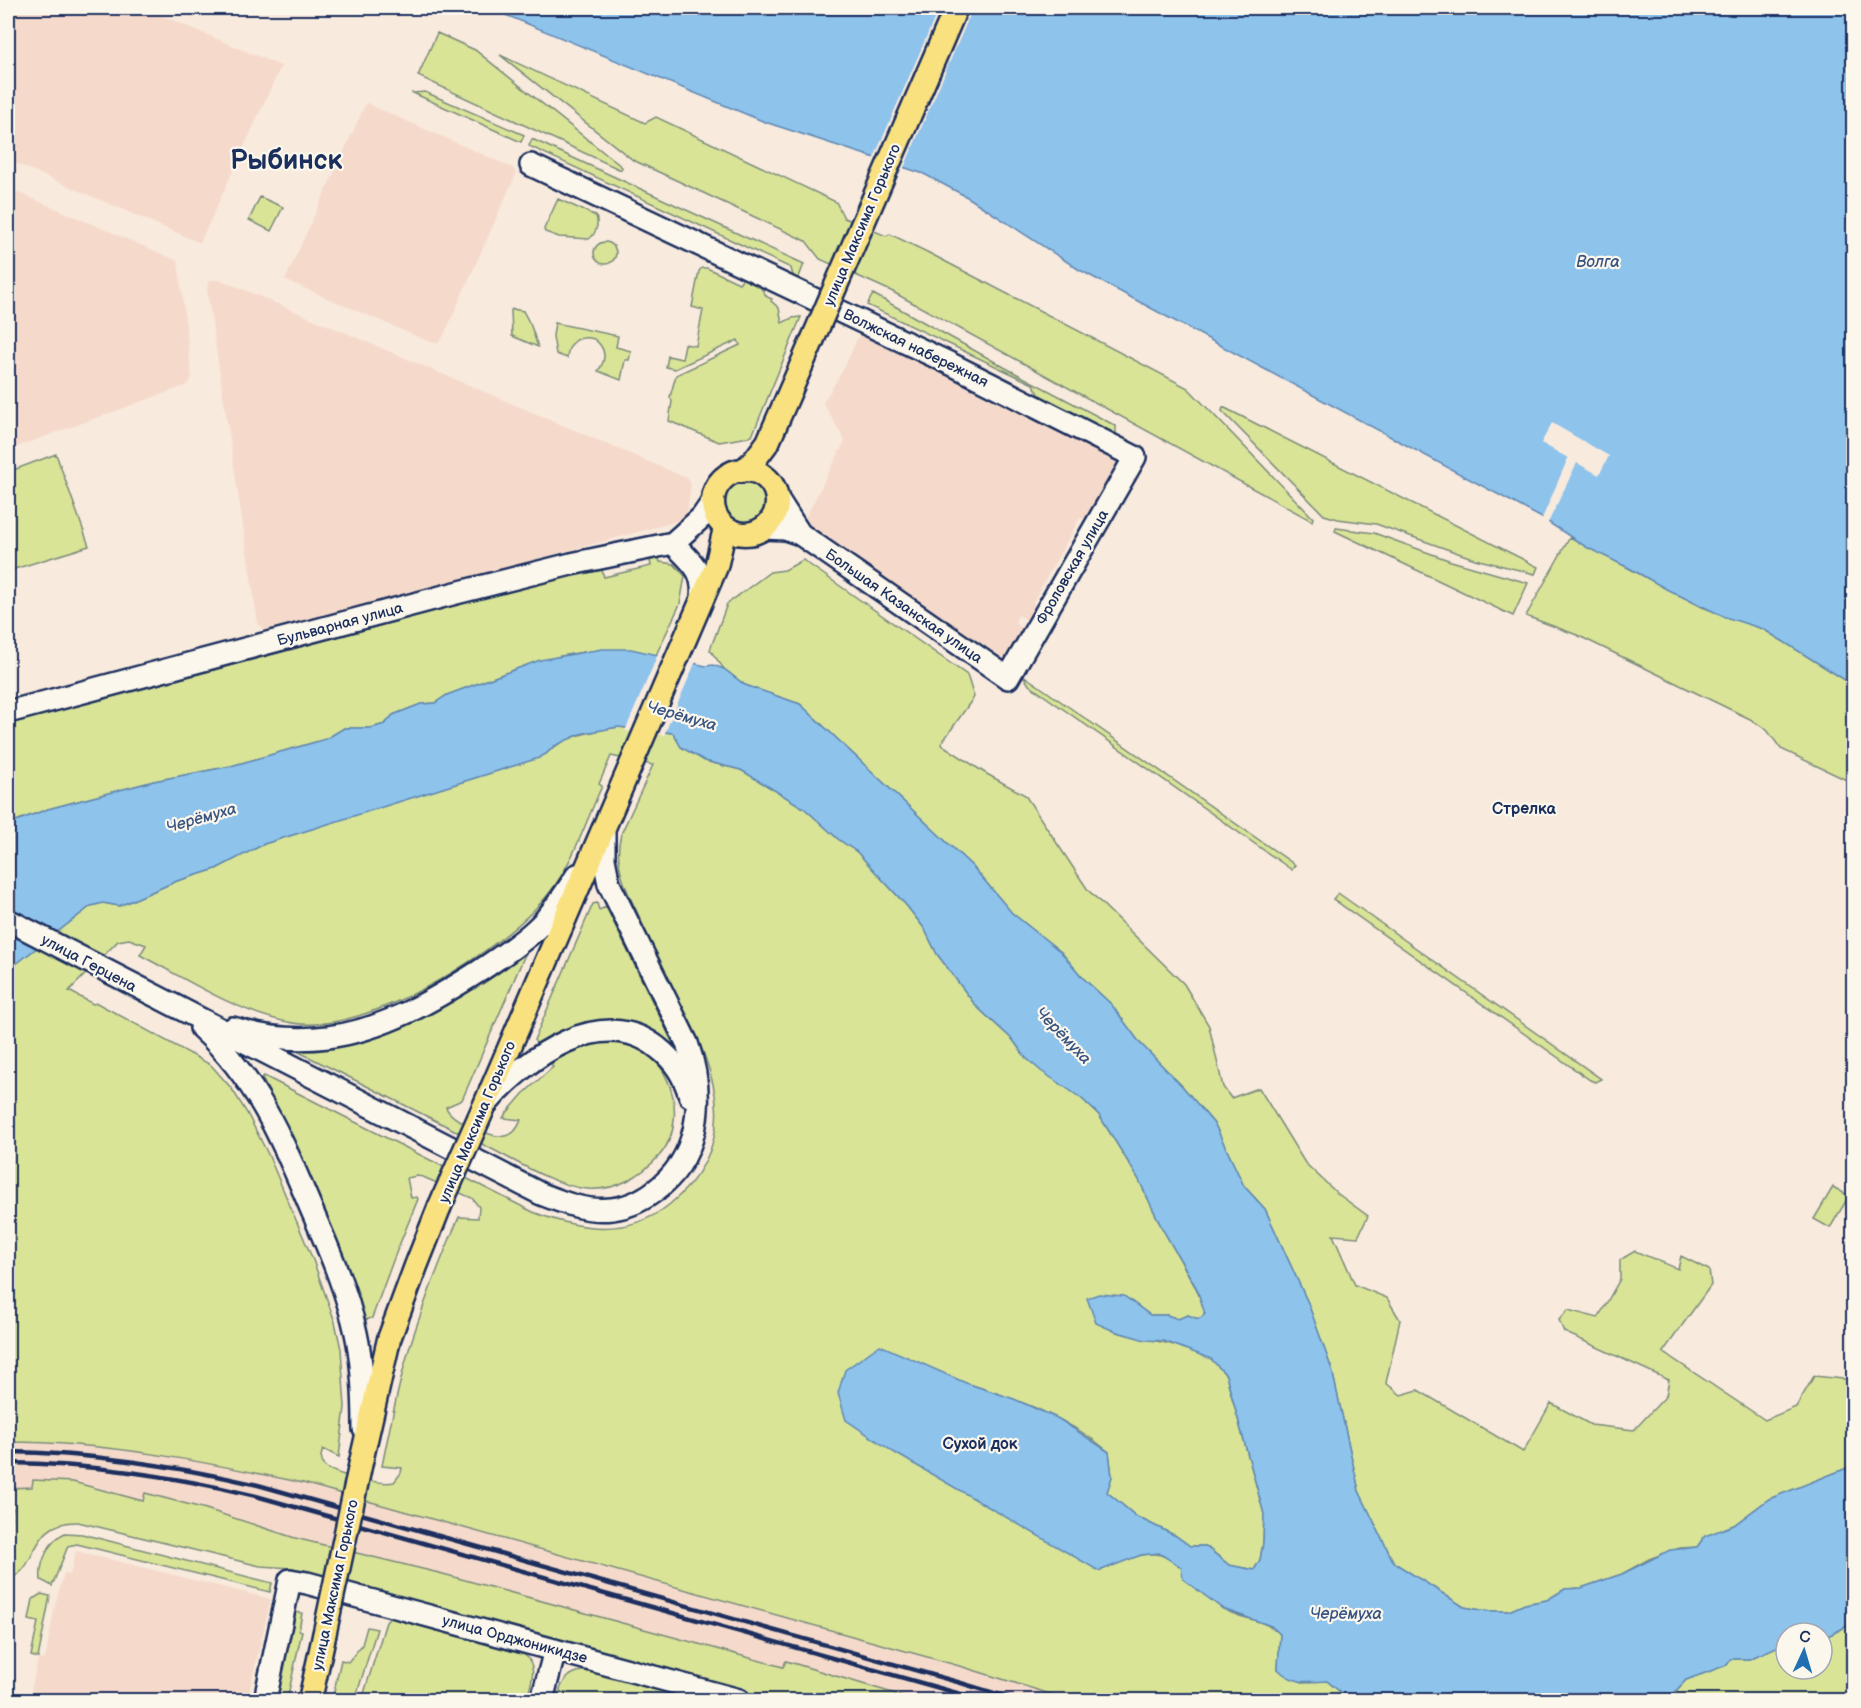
<svg xmlns="http://www.w3.org/2000/svg" width="1861" height="1708" font-family="'Balsamiq Sans',sans-serif">
<style>
.built{fill:#f5dacb}
.green{fill:#d9e497;stroke:#7a8a7a;stroke-width:1.5;fill-rule:evenodd}
.water{fill:#8ec3ec;stroke:#6088b3;stroke-width:1.5}
.pier{fill:#f8eadd}
.lines{fill:none;stroke-linecap:round;stroke-linejoin:round}
.secondary-casing{stroke:#1b2f5e;stroke-width:26}
.primary-casing{stroke:#1b2f5e;stroke-width:27}
.secondary{stroke:#fbf7ec;stroke-width:21}
.primary{stroke:#fae180;stroke-width:22}
.rail{stroke:#1b2f5e;stroke-width:4.5}
.primary-bridge-casing{stroke:#1b2f5e;stroke-width:27;stroke-linecap:butt}
.primary-bridge{stroke:#fae180;stroke-width:22}
.labels{text-anchor:middle;stroke-width:4.5;stroke-linejoin:round;paint-order:stroke}
.street-label{font-size:15px;fill:#1b2f5e;stroke:#fbf7ec}
.water-label{font-size:16px;font-style:italic;fill:#385482;stroke:#fbf7ec}
.neighbourhood-label{font-size:16px;font-weight:bold;fill:#1b2f5e;stroke:#fbf7ec}
.town-label{font-size:27px;font-weight:bold;fill:#1b2f5e;stroke:#fbf7ec}
</style>
<rect width="100%" height="100%" fill="#f8eadd"/>
<filter id="ink" filterUnits="userSpaceOnUse"><feTurbulence type="fractalNoise" baseFrequency=".0167" numOctaves="2"/><feDisplacementMap in="SourceGraphic" scale="12" xChannelSelector="R" yChannelSelector="G"/><feConvolveMatrix kernelMatrix="1 2 1 2 8 2 1 2 1" color-interpolation-filters="sRGB"/></filter>
<g filter="url(#ink)">
<path class="built" d="M 8,8 L 144,8 L 281,66 L 200,243 L 8,160 Z
M 366,103 L 513,168 L 516,174 L 443,337 L 438,343 L 430,342 L 285,280 Z
M 8,188 L 178,261 L 192,378 L 187,385 L 8,450 Z
M 212,280 L 221,280 L 687,478 L 691,484 L 687,513 L 682,520 L 273,631 L 263,629 L 258,624 L 207,290 L 208,283 Z
M 861,331 L 1109,453 L 1118,462 L 1119,465 L 1090,519 L 1080,518 L 1033,602 L 1036,609 L 1032,619 L 1026,619 L 1018,615 L 1015,623 L 1024,630 L 1006,661 L 1000,660 L 803,522 L 845,441 L 823,403 L 843,370 Z
M 8,1442 L 76,1445 L 149,1453 L 221,1465 L 303,1483 L 963,1667 L 1070,1700 L 916,1700 L 786,1661 L 783,1667 L 443,1574 L 295,1538 L 206,1509 L 156,1496 L 143,1501 L 73,1482 L 33,1481 L 32,1487 L 8,1488 Z
M 76,1551 L 271,1599 L 247,1700 L 35,1700 L 37,1692 L 31,1691 L 38,1659 L 45,1660 L 55,1605 L 64,1573 L 70,1575 Z"/>
<path class="green" d="M 437,33 L 475,50 L 622,167 L 621,170 L 418,76 Z
M 500,55 L 645,123 L 656,117 L 836,202 L 844,218 L 886,236 L 890,234 L 929,253 L 1188,388 L 1313,518 L 1312,521 L 891,291 L 820,259 L 806,241 L 633,160 Z
M 425,92 L 524,135 L 521,142 L 413,93 Z
M 532,139 L 804,264 L 797,282 L 794,280 L 791,268 L 529,146 Z
M 260,197 L 283,207 L 271,231 L 249,220 Z
M 558,199 L 596,216 C 599,224 596,234 589,239 L 559,237 L 545,232 L 544,229 Z
M594 253a11 11 0 1 1 22 0a11 11 0 1 1-22 0Z
M 702,268 L 707,268 L 739,283 L 743,278 L 759,285 L 767,297 L 772,299 L 771,301 L 779,308 L 782,323 L 792,318 L 801,317 L 752,436 L 749,437 L 719,442 L 669,421 L 672,401 L 670,397 L 676,375 L 740,345 L 738,340 L 675,369 L 666,367 L 668,356 L 682,359 L 685,344 L 696,346 L 703,310 L 692,307 L 699,271 Z
M 873,294 L 1004,367 L 1116,426 L 1116,435 L 1043,400 L 1033,384 L 867,305 Z
M 513,309 L 523,311 L 531,326 L 538,347 L 512,336 L 511,310 Z
M 555,323 L 618,336 L 616,347 L 631,351 L 629,360 L 625,360 L 621,380 L 598,371 C 607,359 606,348 594,339 C 579,335 568,342 567,358 L 556,354 L 553,336 Z
M 1223,407 L 1538,567 L 1535,574 L 1475,559 L 1376,524 L 1338,519 L 1324,515 L 1222,411 Z
M 56,454 L 89,546 L 8,571 L 8,472 Z
M722 503a24 24 0 1 1 48 0a24 24 0 1 1-48 0Z
M 1336,528 L 1374,533 L 1451,561 L 1528,583 L 1513,616 L 1335,531 Z
M 1570,537 L 1702,607 L 1763,629 L 1853,685 L 1853,783 L 1781,749 L 1767,730 L 1750,719 L 1577,635 L 1526,616 Z
M 649,555 L 658,555 L 660,562 L 674,564 L 685,576 L 680,604 L 656,655 C 579,638 518,669 447,695 L 435,703 L 421,704 L 393,715 L 385,724 L 371,728 L 344,728 L 326,739 L 231,766 L 154,781 L 48,809 L 8,824 L 8,724 L 601,567 L 604,577 L 651,566 Z
M 803,560 L 967,675 L 974,697 L 941,744 L 985,773 L 1025,795 L 1088,890 L 1184,984 L 1209,1026 L 1223,1087 L 1231,1098 L 1259,1088 L 1305,1163 L 1338,1194 L 1368,1216 L 1358,1237 L 1333,1235 L 1355,1285 L 1387,1298 L 1400,1320 L 1386,1383 L 1401,1395 L 1418,1390 L 1523,1452 L 1551,1403 L 1591,1425 L 1634,1430 L 1666,1396 L 1669,1380 L 1564,1332 L 1559,1320 L 1568,1310 L 1598,1318 L 1620,1279 L 1620,1260 L 1635,1251 L 1678,1269 L 1681,1256 L 1709,1270 L 1711,1285 L 1663,1352 L 1765,1420 L 1796,1407 L 1814,1376 L 1853,1380 L 1853,1468 L 1847,1468 L 1769,1499 L 1734,1525 L 1705,1536 L 1697,1547 L 1680,1548 L 1649,1559 L 1622,1574 L 1581,1588 L 1565,1589 L 1547,1600 L 1525,1604 L 1509,1611 L 1487,1611 L 1464,1607 L 1396,1564 L 1392,1559 L 1359,1491 L 1332,1370 L 1308,1303 L 1265,1209 L 1244,1186 L 1215,1125 L 1183,1087 L 1140,1043 L 1111,1004 L 1083,978 L 1061,952 L 1012,913 L 973,867 L 800,704 L 745,685 L 724,669 L 710,650 L 727,604 L 770,572 L 785,570 Z
M 1023,675 L 1295,865 L 1292,870 L 1029,685 Z
M 618,727 L 673,733 L 681,747 L 705,761 L 741,770 L 804,808 L 838,839 L 857,852 L 906,905 L 924,928 L 937,954 L 976,1006 L 1013,1040 L 1026,1058 L 1081,1098 L 1099,1115 L 1138,1178 L 1162,1228 L 1197,1290 L 1205,1311 L 1202,1318 L 1197,1319 L 1188,1315 L 1178,1319 L 1167,1315 L 1150,1315 L 1124,1296 L 1114,1331 C 1146,1341 1180,1342 1210,1358 C 1216,1362 1221,1370 1226,1375 L 1264,1514 L 1263,1543 L 1260,1560 L 1254,1570 L 1229,1565 L 1206,1546 L 1190,1546 L 1176,1536 L 1137,1517 L 1107,1492 L 1112,1476 L 1109,1452 C 1068,1417 1016,1399 966,1383 L 1087,1562 L 1099,1571 C 1143,1555 1157,1539 1193,1579 C 1202,1589 1211,1601 1222,1608 C 1240,1620 1264,1618 1280,1634 L 1278,1669 L 1302,1682 L 1327,1681 L 1350,1700 L 1070,1700 L 963,1667 L 303,1483 C 206,1462 108,1442 8,1442 L 8,974 L 16,964 L 91,906 L 103,903 L 119,906 L 177,881 L 216,869 L 264,844 L 546,754 C 565,735 592,732 618,727 ZM 611,756 L 653,765 L 621,834 C 613,863 625,887 637,912 C 650,943 666,973 681,1003 C 717,1075 743,1143 670,1204 C 629,1238 579,1230 533,1212 L 264,1076 L 262,1078 L 299,1154 L 338,1245 L 365,1320 L 372,1318 L 394,1258 L 418,1199 L 417,1197 L 411,1198 L 407,1178 L 417,1176 L 423,1177 L 472,1198 L 479,1207 L 478,1218 L 459,1217 C 441,1259 424,1302 410,1346 C 398,1385 390,1426 382,1466 L 402,1468 L 401,1473 L 394,1482 C 381,1485 333,1475 323,1465 L 321,1456 L 323,1449 L 339,1457 L 345,1407 L 341,1349 L 335,1322 L 313,1260 L 268,1154 L 247,1113 L 232,1089 L 211,1065 L 97,1003 L 93,1004 L 69,991 L 118,941 L 129,939 L 146,945 L 140,955 C 188,980 239,1014 293,1023 C 367,1036 506,949 550,892 C 574,861 586,821 602,786 L 599,784 Z
M 1338,893 L 1601,1079 L 1595,1082 L 1590,1080 L 1333,899 Z
M 597,903 L 599,910 L 606,907 L 676,1050 C 665,1043 657,1032 645,1027 C 608,1010 571,1027 538,1046 L 534,1040 L 593,904 Z
M 527,950 L 462,1100 L 446,1107 C 450,1120 491,1138 505,1136 C 514,1135 518,1128 521,1120 L 503,1118 L 505,1115 L 523,1094 L 553,1067 L 551,1063 C 590,1039 643,1026 667,1079 C 678,1103 678,1135 659,1156 C 641,1176 616,1191 588,1189 C 557,1187 512,1159 484,1145 C 420,1113 356,1081 293,1049 L 312,1048 Z
M 1833,1187 L 1849,1196 L 1830,1228 L 1814,1219 Z
M 33,1480 L 73,1482 L 143,1501 L 145,1493 L 206,1509 L 295,1538 L 443,1574 L 783,1667 L 786,1661 L 916,1700 L 767,1700 L 292,1568 L 260,1566 L 78,1522 C 27,1521 40,1571 8,1579 L 8,1537 L 13,1508 L 8,1507 L 8,1488 L 32,1487 Z
M 65,1533 L 82,1534 L 272,1583 L 270,1592 L 77,1544 L 68,1546 L 52,1586 L 41,1580 C 39,1563 49,1540 65,1533 Z
M 41,1594 L 50,1596 L 38,1658 L 31,1656 L 38,1622 L 29,1620 L 33,1599 Z
M 289,1611 L 302,1613 L 299,1630 L 302,1631 L 287,1700 L 271,1700 Z
M 390,1618 L 525,1655 C 539,1667 530,1685 527,1700 L 362,1700 L 386,1622 Z
M 1853,1623 L 1853,1694 L 1840,1700 L 1616,1700 L 1673,1694 L 1686,1680 L 1727,1665 L 1731,1659 L 1749,1659 L 1785,1643 L 1786,1669 L 1822,1669 L 1822,1639 Z
M 367,1627 L 377,1629 L 355,1700 L 332,1700 L 341,1660 L 348,1662 L 362,1645 Z
M 581,1671 L 589,1671 L 696,1700 L 557,1700 C 560,1686 565,1674 581,1671 Z"/>
<path class="water" d="M 489,8 L 1853,8 L 1853,685 L 1763,629 L 1725,617 L 1668,590 L 1631,569 L 1586,547 L 1542,518 L 1078,269 L 969,198 L 924,174 L 765,122 Z
M 602,649 L 631,649 L 706,666 L 713,665 L 724,669 L 745,685 L 800,704 L 973,867 L 1012,913 L 1061,952 L 1083,978 L 1111,1004 L 1140,1043 L 1183,1087 L 1215,1125 L 1244,1186 L 1265,1209 L 1308,1303 L 1332,1370 L 1359,1491 L 1392,1559 L 1396,1564 L 1464,1607 L 1487,1611 L 1509,1611 L 1525,1604 L 1547,1600 L 1565,1589 L 1581,1588 L 1622,1574 L 1670,1550 L 1697,1547 L 1705,1536 L 1734,1525 L 1769,1499 L 1847,1468 L 1853,1468 L 1853,1623 L 1822,1639 L 1822,1633 L 1786,1633 L 1786,1643 L 1749,1659 L 1731,1659 L 1727,1665 L 1686,1680 L 1673,1694 L 1616,1700 L 1350,1700 L 1327,1681 C 1307,1682 1292,1684 1278,1669 L 1280,1634 L 1271,1626 L 1223,1609 L 1183,1579 L 1181,1567 L 1159,1553 L 1141,1555 L 1099,1571 L 895,1453 L 846,1420 L 838,1393 L 845,1370 L 880,1345 L 966,1383 L 1014,1399 L 1059,1419 L 1109,1452 L 1112,1477 L 1107,1492 L 1137,1517 L 1176,1536 L 1190,1546 L 1205,1546 L 1229,1565 L 1254,1570 L 1260,1560 L 1263,1543 L 1264,1514 L 1226,1375 L 1211,1359 L 1164,1341 L 1145,1340 L 1114,1331 L 1096,1323 L 1087,1298 L 1099,1294 L 1124,1296 L 1150,1315 L 1167,1315 L 1178,1319 L 1188,1315 C 1195,1318 1199,1321 1205,1314 L 1197,1289 L 1162,1228 L 1138,1178 L 1099,1115 L 1081,1098 L 1041,1071 L 1026,1058 L 1013,1040 L 976,1006 L 937,954 L 924,928 L 906,905 L 857,852 L 838,839 L 804,808 L 741,770 L 705,761 L 681,747 L 673,733 L 618,727 L 580,734 L 554,746 L 546,754 L 539,758 L 264,844 L 216,869 L 177,881 L 119,906 L 103,903 L 91,906 L 16,964 L 8,974 L 8,824 L 48,809 L 154,781 L 231,766 L 326,739 L 344,728 L 371,728 L 385,724 L 393,715 L 421,704 L 435,703 L 447,695 L 540,660 Z"/>
<path class="pier" d="M 939,8 L 973,8 L 903,170 L 873,160 Z
M 1552,423 L 1609,456 L 1599,475 L 1577,463 L 1547,525 L 1541,521 L 1568,458 L 1541,443 Z
M 659,652 L 696,661 L 664,735 L 625,731 Z"/>
<g class="lines">
<defs>
<path id="secondary" d="M 531,165 L 951,364 L 1135,457 L 1008,678 L 800,534 L 785,529 L 764,528
M 777,498 L 800,534
M 673,543 C 691,562 705,570 702,599
M 673,543 L 702,517 L 713,501
M 8,712 L 452,594 L 571,564 L 673,543
M 8,920 L 541,1194 C 564,1203 587,1212 612,1209 C 630,1207 647,1198 661,1186 C 703,1150 704,1091 687,1043 L 609,884 L 604,859 L 604,830
M 201,1028 C 259,1081 283,1142 313,1213 C 330,1252 347,1292 356,1333 C 363,1365 364,1397 364,1429
M 233,1028 C 264,1038 296,1041 328,1037 C 384,1030 434,1000 481,970 C 500,957 519,945 536,929 C 552,914 565,894 577,875
M 488,1102 C 526,1057 603,1003 658,1048 C 675,1061 684,1076 690,1096
M 265,1700 L 290,1580 L 307,1583 L 739,1700
M 542,1700 L 555,1650"/>
<path id="primary" d="M713 502a32 32 0 1 1 64 0a32 32 0 1 1-64 0Z
M 742,471 L 753,462 L 768,442 L 812,341
M 483,1109 L 716,567 L 725,528
M 361,1462 L 389,1339 L 416,1266 L 439,1208
M 310,1700 L 324,1636"/>
</defs>
<use href="#secondary" class="secondary-casing"/>
<use href="#primary" class="primary-casing"/>
<use href="#secondary" class="secondary"/>
<use href="#primary" class="primary"/>
<path class="rail" d="M 8,1452 C 93,1453 176,1466 258,1485 L 961,1683 L 1017,1700
M 8,1463 C 92,1464 174,1476 256,1496 L 982,1700
M 1852,1700 L 1854,1700"/>
<defs>
<path id="primary-bridge" d="M 812,341 L 956,8
M 439,1208 L 483,1109
M 324,1636 L 361,1462"/>
</defs>
<use href="#primary-bridge" class="primary-bridge-casing"/>
<use href="#primary-bridge" class="primary-bridge"/>
</g>
</g>
<g class="labels">
<g class="street-label">
<text transform="translate(862 225) rotate(-67)" y="5">улица Максима Горького</text>
<text transform="translate(916 348) rotate(26)" y="5">Волжская набережная</text>
<text transform="translate(1072 567) rotate(-60)" y="5">Фроловская улица</text>
<text transform="translate(904 606) rotate(35)" y="5">Большая Казанская улица</text>
<text transform="translate(340 624) rotate(-15)" y="5">Бульварная улица</text>
<text transform="translate(89 963) rotate(28)" y="5">улица Герцена</text>
<text transform="translate(477 1122) rotate(-67)" y="5">улица Максима Горького</text>
<text transform="translate(335 1585) rotate(-78)" y="5">улица Максима Горького</text>
<text transform="translate(515 1639) rotate(15)" y="5">улица Орджоникидзе</text>
</g>
<g class="water-label">
<text x="1598" y="267">Волга</text>
<text transform="translate(682 715) rotate(16)" y="6">Черёмуха</text>
<text transform="translate(201 817) rotate(-16)" y="6">Черёмуха</text>
<text transform="translate(1064 1035) rotate(46)" y="6">Черёмуха</text>
<text x="1346" y="1619">Черёмуха</text>
</g>
<g class="neighbourhood-label">
<text x="1524" y="814">Стрелка</text>
<text x="980" y="1449">Сухой док</text>
</g>
<g class="town-label">
<text x="286" y="169">Рыбинск</text>
</g>
</g>
<rect width="1861" height="1708" fill="none" stroke="#fbf7ec" stroke-width="30"/>
<rect x="15" y="15" width="1831" height="1678" fill="none" stroke="#1b2f5e" stroke-width="2" filter="url(#ink)"/>
<g transform="translate(1804 1651) rotate(4)"><circle r="28" fill="#fbf7ec" stroke="#a1a7b3" stroke-width="1.5"/>
<path d="M0-4.5L10 22L0 15L-10 22Z" fill="#1f6fb2"/>
<text y="-9" font-size="16" font-weight="bold" text-anchor="middle" fill="#1b2f5e">С</text>
</g>
</svg>
